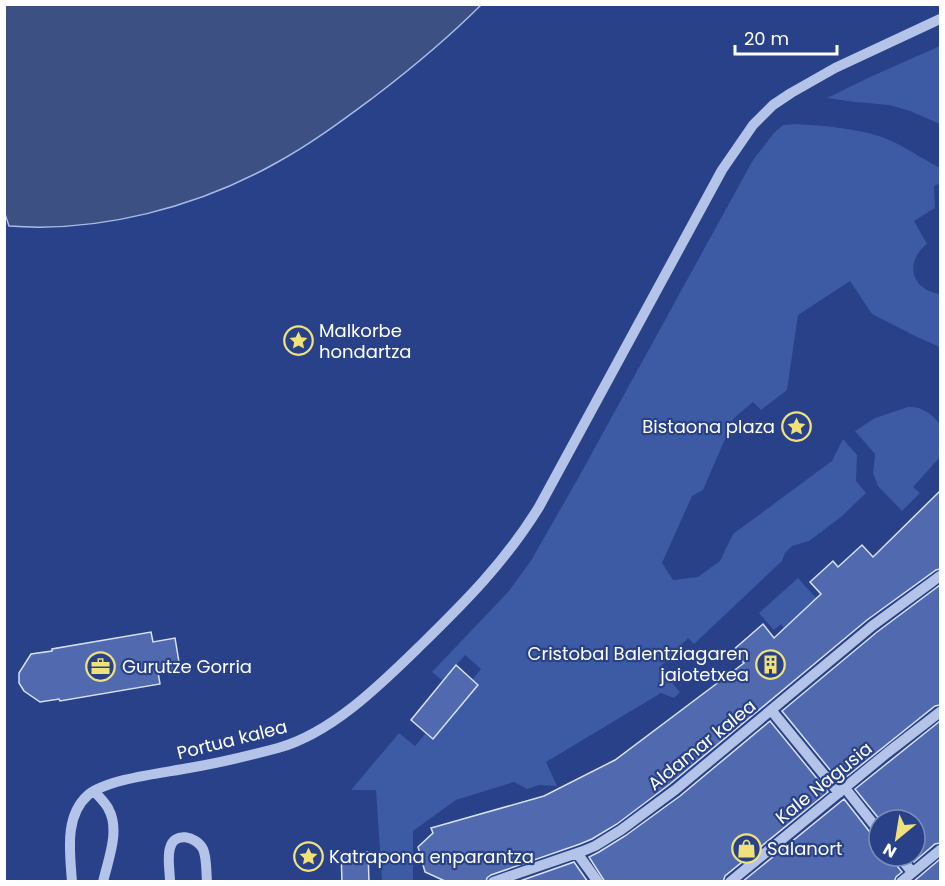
<svg xmlns="http://www.w3.org/2000/svg" width="945" height="886" font-family="Poppins,sans-serif">
<style>
.green{fill:#3d5aa4}
.water{fill:#3d5083;stroke:#a9bce9;stroke-width:1.5}
.building{fill:#516aaf;stroke:#d8e1f7;stroke-width:1.5}
.lines{fill:none;stroke-linecap:round;stroke-linejoin:round}
.minor{stroke:#b4c3e8;stroke-width:10}
.labels{text-anchor:middle;stroke-width:4.5;stroke-linejoin:round;paint-order:stroke}
.poi-label{font-size:18px;fill:#fff;stroke:#284188;text-anchor:start}
.street-label{font-size:18px;fill:#fff;stroke:#284188}
</style>
<rect width="100%" height="100%" fill="#284188"/>
<path class="green" d="M 940,46 L 940,124 L 910,111 L 889,105 L 855,102 L 827,98 L 870,77 Z
M 797,124 C 825,126 855,128 882,137 C 903,145 921,158 940,168 L 940,183 L 934,186 L 935,208 L 914,221 L 927,244 C 904,262 911,290 940,294 L 940,347 L 917,337 L 872,314 L 850,281 L 798,315 L 787,390 L 761,410 L 753,402 L 734,418 L 703,490 L 692,496 L 662,563 L 673,580 L 698,577 L 720,561 L 733,534 L 832,461 L 843,439 L 857,455 L 856,481 L 866,493 L 841,517 L 809,541 L 792,546 L 785,553 L 782,561 L 694,644 L 688,638 L 659,668 L 680,692 L 674,698 L 661,693 L 546,762 L 557,786 L 539,785 L 527,789 L 514,782 L 456,800 L 413,831 L 413,881 L 382,881 L 376,790 L 351,790 L 399,733 L 415,746 L 426,733 L 433,739 L 478,686 L 472,680 L 481,669 L 465,655 L 445,678 L 452,684 L 450,687 L 432,672 L 509,591 L 532,559 L 581,473 L 753,160 L 774,133 L 783,125 Z
M 908,407 C 922,406 932,414 940,424 L 940,457 L 913,487 L 920,493 L 902,511 L 878,486 L 873,473 L 875,454 L 855,431 L 875,418 Z
M 798,578 L 816,598 L 784,628 L 781,624 L 774,630 L 759,613 Z"/>
<path class="water" d="M 4,5 L 5,4 L 481,5 C 448,38 412,68 374,97 C 343,120 311,144 276,163 C 198,207 99,233 9,226 L 5,214 Z"/>
<path class="building" d="M 940,491 L 940,569 L 936,570 L 867,620 L 670,784 L 617,824 L 592,839 L 580,844 L 491,875 L 487,878 L 486,882 L 447,882 L 425,872 L 418,847 L 433,833 L 431,828 L 544,796 L 615,760 L 744,663 L 732,651 L 763,624 L 774,638 L 821,594 L 810,582 L 833,561 L 838,567 L 862,545 L 873,557 Z
M 940,585 L 940,705 L 935,706 L 840,782 L 782,711 L 877,632 Z
M 151,632 L 153,642 L 175,638 L 180,668 L 158,672 L 160,684 L 60,701 L 59,699 L 40,702 L 24,691 L 19,683 L 19,673 L 31,654 L 52,651 L 52,649 Z
M 456,665 L 478,685 L 433,739 L 411,720 Z
M 770,721 L 828,792 L 725,876 L 723,882 L 605,882 L 589,857 L 599,852 L 625,836 L 680,796 Z
M 940,721 L 940,843 L 935,844 L 914,862 L 909,856 L 915,856 L 915,820 L 880,820 L 855,789 Z
M 844,799 L 873,836 L 879,838 L 879,856 L 892,856 L 893,861 L 902,872 L 896,877 L 894,882 L 742,882 Z
M 368,852 L 369,882 L 342,882 L 341,853 Z
M 940,859 L 940,882 L 913,882 Z
M 574,862 L 588,882 L 517,882 Z"/>
<g class="lines">
<path class="minor" d="M 771,710 L 839,793
M 845,788 L 879,831
M 94,791 C 99,797 106,803 109,810 C 120,831 108,860 103,882
M 577,853 L 598,882
M 899,856 L 912,872
M 72,882 C 70,853 64,816 88,795 C 107,779 163,773 189,768 C 219,763 248,756 278,748 C 332,733 381,684 421,645 C 466,601 505,562 539,507 L 722,170 L 753,125 L 773,105 L 791,93 L 835,68 L 940,19
M 170,882 C 170,871 167,858 170,848 C 174,831 196,836 203,849 C 207,858 206,871 207,882
M 493,882 L 583,851 L 595,846 L 621,830 L 675,790 L 872,626 L 940,576
M 730,882 L 887,753 L 940,712
M 901,882 L 940,850"/>
</g>
<defs>
<symbol id="sight-ring" viewBox="-11 -11 22 22"><circle r="9.5" fill="#284188" stroke="#f0e27a" stroke-width="1.5"/><path d="M0-6L1.8-2.2L6-1.7L2.9 1.2L3.7 5.4L0 3.3L-3.7 5.4L-2.9 1.2L-6-1.7L-1.8-2.2Z" fill="#f0e27a"/></symbol>
<symbol id="building-ring" viewBox="-11 -11 22 22"><circle r="9.5" fill="#284188" stroke="#f0e27a" stroke-width="1.5"/><path d="M-4-6H4V6H1V3H-1V6H-4ZM-2.5-4.3h1.7v1.8h-1.7ZM.8-4.3h1.7v1.8H.8ZM-2.5-1h1.7V.8h-1.7ZM.8-1h1.7V.8H.8Z" fill="#f0e27a"/></symbol>
<symbol id="office-ring" viewBox="-11 -11 22 22"><circle r="9.5" fill="#284188" stroke="#f0e27a" stroke-width="1.5"/><path d="M-6-3h4V-5.5h4V-3h4V5H-6ZM-1-4.5V-3h2v-1.5ZM-6 0V1H6V0Z" fill="#f0e27a"/></symbol>
<symbol id="shop-ring" viewBox="-11 -11 22 22"><circle r="9.5" fill="#284188" stroke="#f0e27a" stroke-width="1.5"/><path d="M-5-2.5h2.3a2.7 3.5 0 0 1 5.4 0H5L5.5 6h-11ZM-1.5-2.5h3a1.5 2.3 0 0 0-3 0Z" fill="#f0e27a"/></symbol>
</defs>
<g fill-rule="evenodd">
<use href="#sight-ring" x="282" y="324" width="33" height="33"/>
<use href="#sight-ring" x="780" y="410" width="33" height="33"/>
<use href="#building-ring" x="754" y="648" width="33" height="33"/>
<use href="#office-ring" x="84" y="650" width="33" height="33"/>
<use href="#shop-ring" x="730" y="832" width="33" height="33"/>
<use href="#sight-ring" x="292" y="840" width="33" height="33"/>
</g>
<g class="labels">
<g class="poi-label">
<text x="319" y="337">Malkorbe<tspan x="319" dy="21">hondartza</tspan></text>
<text x="775" y="433" text-anchor="end">Bistaona plaza</text>
<text x="749" y="660" text-anchor="end">Cristobal Balentziagaren<tspan x="749" dy="21">jaiotetxea</tspan></text>
<text x="122" y="673">Gurutze Gorria</text>
<text x="767" y="855">Salanort</text>
<text x="329" y="863">Katrapona enparantza</text>
</g>
<g class="street-label">
<text transform="translate(232 740) rotate(-14)" y="6">Portua kalea</text>
<text transform="translate(702 745) rotate(-39)" y="6">Aldamar kalea</text>
<text transform="translate(824 783) rotate(-39)" y="6">Kale Nagusia</text>
</g>
</g>
<rect width="945" height="886" fill="none" stroke="#ffffff" stroke-width="12"/>
<g transform="translate(897 838) rotate(210)"><circle r="28" fill="#284188" stroke="#7e8db8" stroke-width="1.5"/>
<path d="M0-4.5L10 22L0 15L-10 22Z" fill="#f0e27a"/>
<text y="-9" font-size="16" font-weight="bold" text-anchor="middle" fill="#ffffff">N</text>
</g>
<path d="M735 45v9h102v-9" fill="none" stroke="#ffffff" stroke-width="3"/>
<text x="744" y="45" font-size="18" fill="#ffffff" stroke="#284188" stroke-width="4.5" paint-order="stroke">20 m</text>
</svg>
